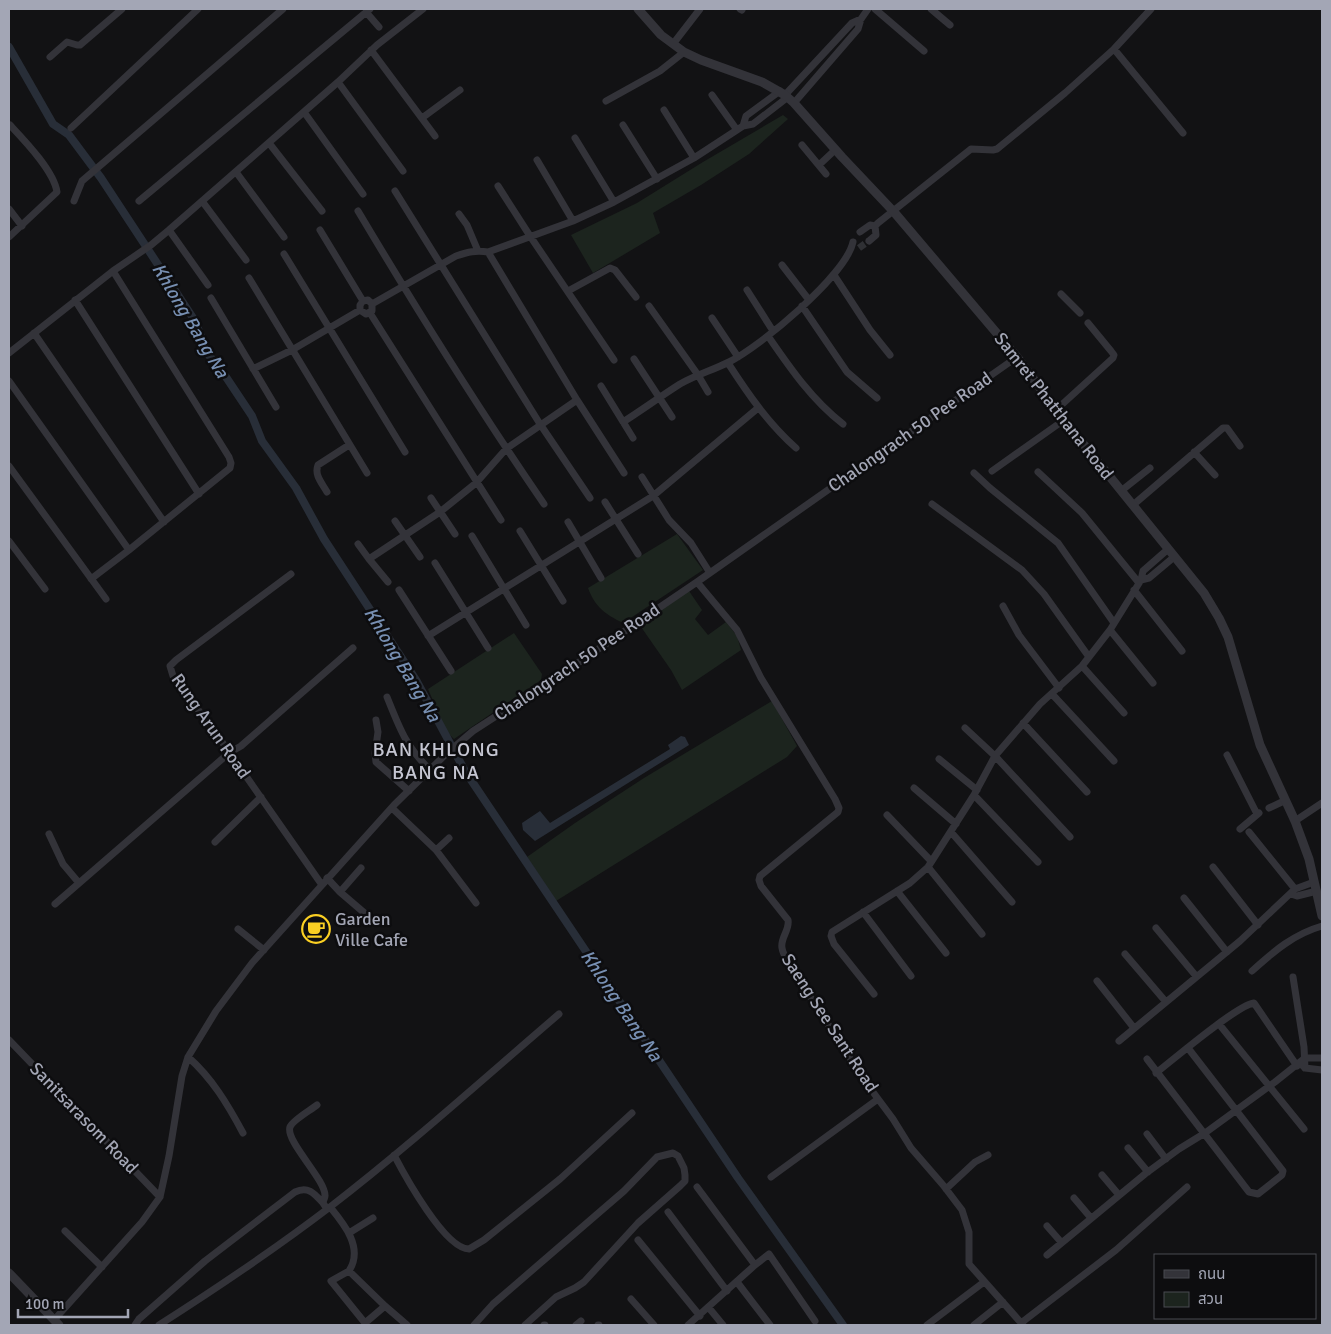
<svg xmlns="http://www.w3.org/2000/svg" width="1331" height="1334" font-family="Signika,'Noto Sans Thai',sans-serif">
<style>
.green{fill:#1c241e}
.water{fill:#282e38}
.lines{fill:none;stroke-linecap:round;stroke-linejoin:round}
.canal{stroke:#282e38;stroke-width:8}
.minor-tunnel{stroke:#2f3034;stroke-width:7;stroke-dasharray:7 3.5;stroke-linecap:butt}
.minor{stroke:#333339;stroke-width:7}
.tertiary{stroke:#333339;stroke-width:9}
.labels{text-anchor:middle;stroke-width:5;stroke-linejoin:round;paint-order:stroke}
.street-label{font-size:18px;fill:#a3a6b5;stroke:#0d0d0f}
.poi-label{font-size:18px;fill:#a3a6b5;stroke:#0d0d0f;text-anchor:start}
.water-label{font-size:19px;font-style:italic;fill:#778fb2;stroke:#0d0d0f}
.quarter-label{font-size:20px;letter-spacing:1px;fill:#c4c5d1;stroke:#0d0d0f}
</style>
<rect width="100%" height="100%" fill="#121214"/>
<path class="green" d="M 783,115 L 788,119 L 749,154 L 701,185 L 653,213 L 660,233 L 593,273 L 571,235 L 637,203 L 703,162 Z
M 677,534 L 703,570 L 623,623 C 605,614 595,607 588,588 Z
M 689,591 L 702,610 L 695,619 L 708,635 L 726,622 L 737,636 L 741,650 L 682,690 L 671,670 L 639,624 Z
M 514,633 L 542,674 L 541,680 L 454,739 L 446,731 L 428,689 Z
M 772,701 L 797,746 L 787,757 L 556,901 L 527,857 L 575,823 L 644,778 Z"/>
<path class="water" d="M 681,736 L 685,737 L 689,745 L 535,841 L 523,830 L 522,823 L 540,811 L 550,823 L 670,749 L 668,745 Z"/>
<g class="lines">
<path class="canal" d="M 9,47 L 53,124 L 69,135 L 101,178 L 195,321 L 208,354 L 226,377 L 252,416 L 262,441 L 296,488 L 324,539 L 416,680 L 465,771 L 738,1178 L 843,1325"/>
<path class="minor-tunnel" d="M 859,248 L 869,241"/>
<path class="minor" d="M 740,9 L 742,10
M 875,9 L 924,51
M 931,9 L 950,25
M 366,12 L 379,27
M 673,44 L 700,9
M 1114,49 L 1183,133
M 371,50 L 435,136
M 50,57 L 67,42 L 77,45 L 80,45 L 122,9
M 338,82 L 403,171
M 712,95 L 737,130
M 785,95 L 852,23 L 861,19
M 606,101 L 660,71 L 684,52
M 794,103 L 858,29 L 861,19 L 868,9
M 664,110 L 694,158
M 304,112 L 363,194
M 422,118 L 460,90
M 623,125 L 657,179
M 743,126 L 746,116 L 780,91
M 71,128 L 198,9
M 575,138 L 614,202
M 269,143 L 322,211
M 802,145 L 826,174
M 537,160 L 573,221
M 819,165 L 835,150
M 236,172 L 284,237
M 498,186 L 530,236 L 614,360
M 395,191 L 540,424 L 590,498
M 74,201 L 82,181 L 283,9
M 139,201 L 370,9
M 202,201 L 246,260
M 9,209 L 22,226
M 358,211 C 417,310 478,408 544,504
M 459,214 L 467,225 L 478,251
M 169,230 L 208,285
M 320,230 L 363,301
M 860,232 L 870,225 L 875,226 L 878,223 L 971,149 L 993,150 L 997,149 L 1065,93 L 1114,49 L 1151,9
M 9,237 L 57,192 C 54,171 24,140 10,125
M 869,241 L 876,235 L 875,226
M 488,252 L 577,400 L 624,473
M 284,254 L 405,452
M 782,265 L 809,300
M 834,275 L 870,330 L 890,355
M 249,278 L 367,473
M 747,290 L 773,331
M 568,291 L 610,268 L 615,270 L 636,297
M 1061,294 L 1080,313
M 211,298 L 276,407
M 75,300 L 199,494
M 372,304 L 456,256 C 468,252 476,250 488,252 L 573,221 L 614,202 L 694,158 L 743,126 L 753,124 L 788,97
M 649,306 L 698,375 L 708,392
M 802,306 L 847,372 L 877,398
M 370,313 L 501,520
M 712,318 L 738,357
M 34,333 L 164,522
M 768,336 C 790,368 812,400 843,424
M 9,353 L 113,271 L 151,245 L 169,230 L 338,82 L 377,45 L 423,9
M 634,359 L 672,417
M 728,363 C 748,394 768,423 796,448
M 253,369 L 292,350 L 360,310 L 360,305 L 363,301 L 368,300 L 372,304 L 372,311 L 366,314 L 360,310
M 9,381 L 129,550
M 601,386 L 633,438
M 1057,409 L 1113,358 L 1114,355 L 1111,351 L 1088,323
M 623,422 C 642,410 661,396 680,384 C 696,375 713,370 729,362 C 760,347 846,275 853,242
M 1194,452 L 1215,475
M 9,466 L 106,599
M 992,471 L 1064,420
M 1038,472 L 1082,513 L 1139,583
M 974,473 L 990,488 L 1058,543 L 1114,623
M 642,477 L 669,520 L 691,543 L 710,573
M 1121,491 L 1150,468
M 327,492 C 322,483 314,475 318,465 L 349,445
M 431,498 L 455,534
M 605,502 L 638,554
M 932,504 L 1022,570 L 1044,594 L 1089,657
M 1133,505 L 1223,428 L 1227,428 L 1240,446
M 395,521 L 420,557
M 568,522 L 601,578
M 520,531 L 563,601
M 472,536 L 526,625
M 9,541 L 45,589
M 358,544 L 369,559
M 435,563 L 488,648
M 291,574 L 176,660 L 170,666 L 173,676 L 225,746 L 322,885
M 91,579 L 129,550 L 230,468 L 231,463 L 229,457 L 113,271
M 1141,580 L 1149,578 L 1174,557
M 388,582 L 369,559 L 440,512 L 476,483 L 506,449 L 577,400
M 697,582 L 737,630 L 761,678 L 835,799 L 839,808 L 838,812 L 760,876 L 759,880 L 761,886 L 788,920 C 790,930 780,938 782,948 C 783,955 788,961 791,967 L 864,1080 L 893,1119 L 911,1148 L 943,1185 L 962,1210 L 969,1232 L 969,1264 L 1023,1325
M 399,590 L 451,671
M 1134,590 L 1182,651
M 1003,606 L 1019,635 L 1059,688
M 1110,630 L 1153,683
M 428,636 L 653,496 L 758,408
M 1082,666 L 1124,713
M 1052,694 L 1114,761
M 387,697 C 400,729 405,745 430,770
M 376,720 L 378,732 L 375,753 L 376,762 L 409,791
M 1023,723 L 1087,792
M 965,728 L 995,756 L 1070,837
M 1227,755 L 1257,814
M 939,759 L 977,790
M 914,788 L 956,824
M 974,795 L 1038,862
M 392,808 L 436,850 L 476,903
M 1269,808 L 1284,801
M 887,815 L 931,861
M 1295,821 L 1322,803
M 1240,829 L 1259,813
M 951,832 L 1012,902
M 1249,832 L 1295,889
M 49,834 L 63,864 L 79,883
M 215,842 L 261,797
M 436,850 L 449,838
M 928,867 L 982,934
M 1213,867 L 1258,925
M 327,878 L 340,892 L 361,868
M 897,891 L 946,953
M 340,892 L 368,916
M 1291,894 L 1297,896 L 1317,891
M 1184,898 L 1227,952
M 55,904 L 229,753 L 241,746 L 353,648
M 863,912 L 911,976
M 1156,928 L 1196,976
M 238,929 L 264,950
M 1125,954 L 1166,1002
M 1252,971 C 1274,951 1294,934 1322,926
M 1293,977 L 1304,1047 L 1305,1068
M 1097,981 L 1134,1028
M 874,994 L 834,944 L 831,936 L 832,932 L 910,883 L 928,867 L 974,795 L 995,756 L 1040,704 L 1082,666 L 1110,630 L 1141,580 L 1143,571 L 1167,550
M 1219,1024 L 1304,1129
M 9,1040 L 160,1197
M 1119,1041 L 1240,941 L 1295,889 L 1314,882
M 188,1057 C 212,1078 228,1105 243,1133
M 1147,1059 L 1249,1192 L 1258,1194 L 1282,1175 L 1283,1171 L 1188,1048
M 1302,1065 L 1305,1068 L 1322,1070
M 1156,1073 C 1174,1059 1237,1005 1254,1003 L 1297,1066
M 317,1105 C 311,1110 293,1120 290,1127 C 285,1141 326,1180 325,1196 C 325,1198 323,1201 323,1203 L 325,1206
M 1147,1134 L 1166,1159
M 1128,1148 L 1148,1172
M 394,1155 C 405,1176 445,1249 469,1249 L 484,1240 L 560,1179 L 632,1113
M 1102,1175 L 1119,1195
M 771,1177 L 878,1099
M 946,1189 L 975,1162 L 988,1155
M 1074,1198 L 1091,1218
M 330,1207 C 344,1224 364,1248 349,1271
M 668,1212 L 727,1291
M 1047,1226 L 1061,1242
M 65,1231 L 102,1267
M 349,1233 L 373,1218
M 638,1240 L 700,1316
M 1047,1255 L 1145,1174 L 1179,1149 L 1205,1133 L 1275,1082 L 1305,1058 L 1322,1058
M 755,1265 L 769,1254 L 815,1321
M 737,1282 L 770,1325
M 631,1299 L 654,1325
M 709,1308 L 723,1325
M 54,1320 L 142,1222 L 160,1197 L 169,1156 L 182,1076 L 188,1057 L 216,1011 L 252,963 L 394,805 L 445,755 L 473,731 L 563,673 L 697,582 L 1017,357
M 365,1323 L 385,1306
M 1021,1323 L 1116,1250 L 1187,1187
M 135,1325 L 139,1319 L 205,1261 L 295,1192 C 308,1186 314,1193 323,1203
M 159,1325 C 217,1288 275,1249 330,1207 C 409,1146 483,1079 559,1014
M 366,1325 L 365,1323 L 331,1281 L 349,1271 L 385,1306 L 407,1325
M 474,1325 L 493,1304 L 624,1191 L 657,1157 L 673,1153 L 678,1156 L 684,1168 L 685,1175 L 685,1181 L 680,1186 L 638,1223 L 584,1282 L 575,1288 L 556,1297 L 525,1325
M 544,1325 L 545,1325
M 576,1325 L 581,1321
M 598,1325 L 599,1325
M 688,1325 L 755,1265 L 697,1187
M 927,1325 L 984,1282
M 974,1325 L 1003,1302"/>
<path class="tertiary" d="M 638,9 L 661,35 L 684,52 L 701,60 L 762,82 L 785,95 L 794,103 L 842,157 L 894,212 L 1017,357 L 1064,420 L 1204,593 L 1219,618 L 1228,637 L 1260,745 L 1295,821 L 1309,859 L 1322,916
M 9,1273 L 59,1325"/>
</g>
<defs>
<symbol id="cafe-ring" viewBox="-11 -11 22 22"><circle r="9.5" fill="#0d0d0f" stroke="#facf23" stroke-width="1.5"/><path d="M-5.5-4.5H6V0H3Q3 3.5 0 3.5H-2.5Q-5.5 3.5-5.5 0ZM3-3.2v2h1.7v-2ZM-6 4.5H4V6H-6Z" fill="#facf23"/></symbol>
</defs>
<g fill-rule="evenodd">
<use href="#cafe-ring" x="300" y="913" width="32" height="32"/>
</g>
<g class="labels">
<g class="street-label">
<text transform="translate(1054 406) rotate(52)" y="6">Samret Phatthana Road</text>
<text transform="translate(910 432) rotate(-35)" y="6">Chalongrach 50 Pee Road</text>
<text transform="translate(577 662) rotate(-34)" y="6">Chalongrach 50 Pee Road</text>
<text transform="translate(211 726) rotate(55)" y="6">Rung Arun Road</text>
<text transform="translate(830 1023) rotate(57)" y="6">Saeng See Sant Road</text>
<text transform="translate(84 1118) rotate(46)" y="6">Sanitsarasom Road</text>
</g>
<g class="poi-label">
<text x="335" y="925">Garden<tspan x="335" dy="21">Ville Cafe</tspan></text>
</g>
<g class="water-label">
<text transform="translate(191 320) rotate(59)" y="7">Khlong Bang Na</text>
<text transform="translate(403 664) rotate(59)" y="7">Khlong Bang Na</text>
<text transform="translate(622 1005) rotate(56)" y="7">Khlong Bang Na</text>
</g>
<g class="quarter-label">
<text x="436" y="756">BAN KHLONG<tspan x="436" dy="23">BANG NA</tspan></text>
</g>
</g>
<rect width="1331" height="1334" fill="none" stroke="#a3a6b5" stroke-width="20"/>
<rect x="1154" y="1254" width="162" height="65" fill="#0d0d0f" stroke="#494a51"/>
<rect x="1164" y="1270" width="25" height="8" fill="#333339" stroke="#494a51"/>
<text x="1198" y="1279" font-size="15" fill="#a3a6b5">ถนน</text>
<rect x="1164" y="1292" width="25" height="15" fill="#1c241e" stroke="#494a51"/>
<text x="1198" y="1304" font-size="15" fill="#a3a6b5">สวน</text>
<path d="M18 1309v8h110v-8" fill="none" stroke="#a3a6b5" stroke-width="2.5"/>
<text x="25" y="1309" font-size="15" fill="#a3a6b5" stroke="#0d0d0f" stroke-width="4" paint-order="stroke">100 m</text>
</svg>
